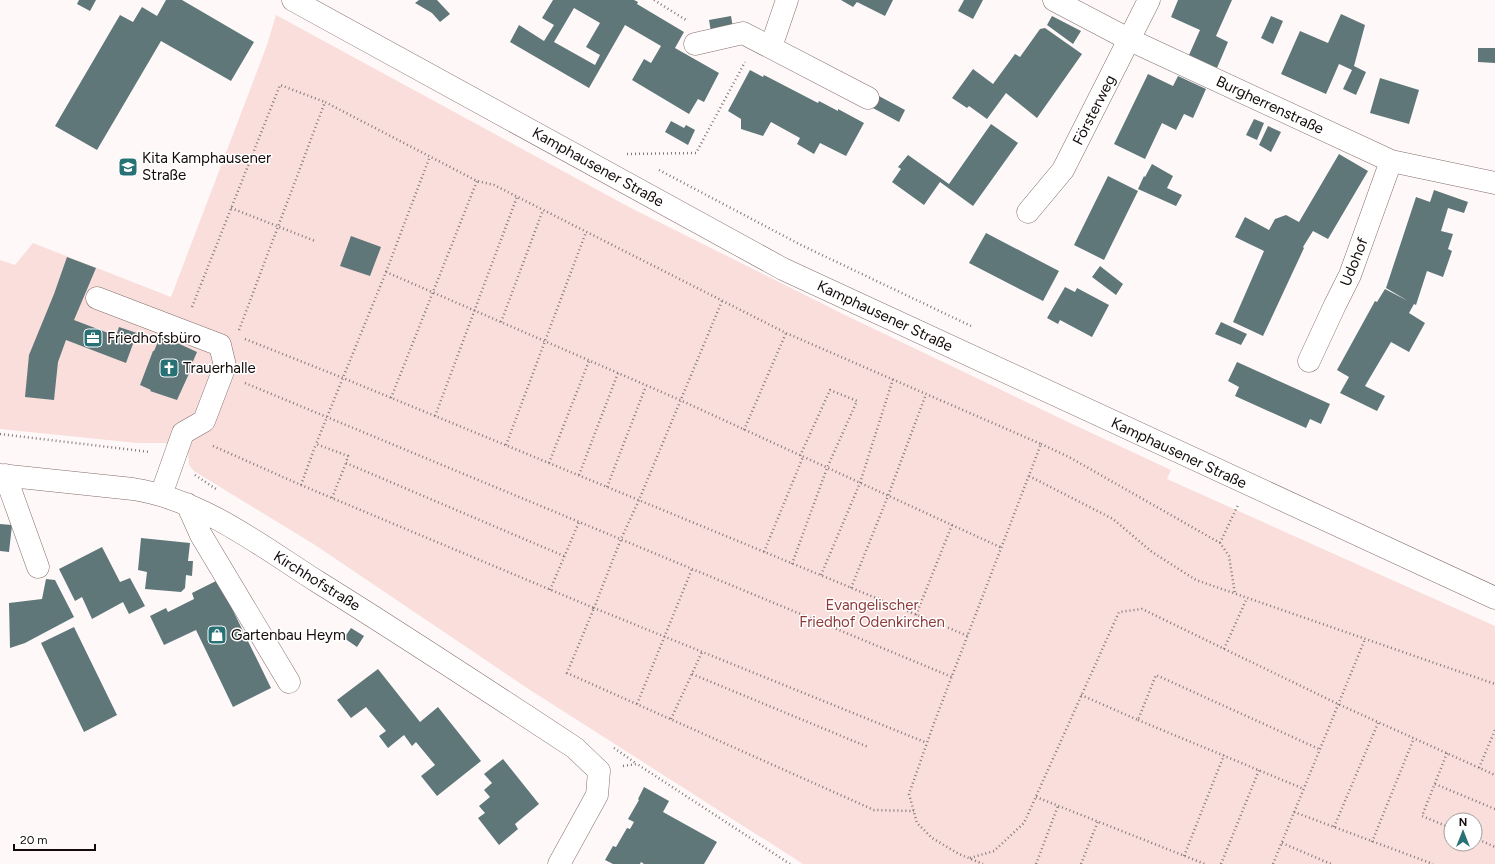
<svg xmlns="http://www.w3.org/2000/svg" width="1495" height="864" font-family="Figtree,sans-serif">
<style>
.green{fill:#f9dedc;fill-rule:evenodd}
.building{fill:#5f7779;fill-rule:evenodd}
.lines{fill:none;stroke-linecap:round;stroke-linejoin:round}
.minor-casing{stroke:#836d6b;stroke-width:23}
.major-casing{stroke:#836d6b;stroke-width:23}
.path{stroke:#817b7a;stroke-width:2.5;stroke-dasharray:1 3;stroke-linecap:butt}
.minor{stroke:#fff;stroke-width:22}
.major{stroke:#fff;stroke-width:22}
.labels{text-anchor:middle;stroke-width:3;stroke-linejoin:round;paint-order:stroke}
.street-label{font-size:15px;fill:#130b0a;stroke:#fff}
.poi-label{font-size:15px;fill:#130b0a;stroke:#fff;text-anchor:start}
.park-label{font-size:15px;fill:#8d3939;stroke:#fff}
</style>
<rect width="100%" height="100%" fill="#fef9f8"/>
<path class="green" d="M 276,15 L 629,207 L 843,314 L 1068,422 L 1171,470 L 1167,479 L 1495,626 L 1495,864 L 803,864 L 530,690 L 315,545 L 194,471 L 189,465 L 188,449 L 165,443 L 137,443 L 0,429 L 0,260 L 15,265 L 33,243 L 171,297 L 267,45 ZM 1451,820 L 1475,820 L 1475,844 L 1451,844 Z"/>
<path class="building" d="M 79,0 L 96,0 L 90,11 L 77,4 Z
M 166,0 L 182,0 L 254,42 L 231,81 L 161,41 L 97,150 L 55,126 L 120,15 L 133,22 L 142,7 L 157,16 Z
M 419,0 L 437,0 L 450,14 L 440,22 L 432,13 L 415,3 Z
M 553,0 L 634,0 L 638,2 L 637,4 L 684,32 L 675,48 L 719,73 L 704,102 L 698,99 L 689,114 L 632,80 L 644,59 L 651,63 L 661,46 L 625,25 L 589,88 L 510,42 L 519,25 L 544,41 L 554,25 L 542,18 ZM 574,8 L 600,23 L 586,47 L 600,55 L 595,65 L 554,42 Z
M 841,0 L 893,0 L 885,16 L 857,2 L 853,7 Z
M 964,0 L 983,0 L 973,19 L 958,11 Z
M 1178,0 L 1232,0 L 1216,36 L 1228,42 L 1217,68 L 1189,55 L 1200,30 L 1171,17 Z
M 1341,14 L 1365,25 L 1354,66 L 1366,72 L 1356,95 L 1343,89 L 1352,70 L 1339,64 L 1326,94 L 1281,74 L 1300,31 L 1328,43 Z
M 731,16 L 733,28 L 711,32 L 709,20 Z
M 1052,16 L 1081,31 L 1073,44 L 1047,25 Z
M 1271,16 L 1283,21 L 1273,44 L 1261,38 Z
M 1045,28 L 1082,54 L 1037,118 L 1006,93 L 987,119 L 969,106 L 967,108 L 952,98 L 973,69 L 993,84 L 1015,54 L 1020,57 L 1040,29 Z
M 1478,48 L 1495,48 L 1495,63 L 1478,62 Z
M 750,70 L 763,77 L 764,75 L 818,103 L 819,101 L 838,111 L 838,109 L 864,123 L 846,156 L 820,143 L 814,154 L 797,144 L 800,138 L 771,122 L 763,136 L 741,129 L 741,119 L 728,111 Z
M 1148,74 L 1173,86 L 1178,76 L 1206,89 L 1193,118 L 1184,114 L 1176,130 L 1162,123 L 1145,159 L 1114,144 Z
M 1380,78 L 1419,90 L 1409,124 L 1370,113 Z
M 877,95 L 905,110 L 899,122 L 871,107 Z
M 1254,119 L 1264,123 L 1257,140 L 1246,135 Z
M 671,121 L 684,128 L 686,125 L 695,130 L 688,145 L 665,132 Z
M 991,124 L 1018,143 L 973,206 L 940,182 L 924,205 L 892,182 L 901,169 L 898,167 L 908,155 L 949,184 Z
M 1268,126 L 1281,132 L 1271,152 L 1259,145 Z
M 1339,154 L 1368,171 L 1328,239 L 1313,231 L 1303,247 L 1304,248 L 1263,336 L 1233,322 L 1264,251 L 1235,237 L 1245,217 L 1269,230 L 1275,219 L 1286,215 L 1299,222 Z
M 1152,164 L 1173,176 L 1167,188 L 1182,195 L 1176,206 L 1138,189 L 1144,176 L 1145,177 Z
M 1108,176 L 1138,191 L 1104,260 L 1074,245 Z
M 1434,190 L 1468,202 L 1464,213 L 1448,208 L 1441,231 L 1453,234 L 1448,249 L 1452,251 L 1443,277 L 1427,271 L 1416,305 L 1414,304 L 1409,313 L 1425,323 L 1409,352 L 1391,342 L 1365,386 L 1385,396 L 1377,411 L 1340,393 L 1349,377 L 1337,370 L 1375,301 L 1377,302 L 1385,289 L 1408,301 L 1386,288 L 1416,197 L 1430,202 Z
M 986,233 L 1059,271 L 1043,301 L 969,263 Z
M 351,236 L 381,247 L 370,276 L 340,266 Z
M 67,257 L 96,268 L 74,320 L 116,336 L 119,327 L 137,333 L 126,363 L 66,340 L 58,362 L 54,400 L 25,397 L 29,355 L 54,294 Z
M 1100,266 L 1123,284 L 1116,295 L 1092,277 Z
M 1065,287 L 1075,292 L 1077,288 L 1109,305 L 1092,337 L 1060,320 L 1058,324 L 1047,318 Z
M 1221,322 L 1247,334 L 1241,345 L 1215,334 Z
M 160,337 L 170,341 L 171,340 L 197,352 L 191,366 L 192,367 L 177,400 L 150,391 L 151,390 L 140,385 L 153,351 L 154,351 Z
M 1237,362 L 1330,404 L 1321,424 L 1310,419 L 1306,428 L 1235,396 L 1239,387 L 1228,381 Z
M 0,524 L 12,525 L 9,552 L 0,551 Z
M 141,538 L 190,543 L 188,561 L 193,561 L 192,576 L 186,575 L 185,588 L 181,592 L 145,589 L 147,572 L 138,570 Z
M 102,547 L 120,582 L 130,578 L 145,606 L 129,614 L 123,602 L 92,619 L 82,597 L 75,601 L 59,569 Z
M 46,579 L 55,580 L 74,617 L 25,643 L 10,648 L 9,603 L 42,599 Z
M 218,580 L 271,688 L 233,707 L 196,630 L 164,645 L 150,616 L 166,608 L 168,612 L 194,599 L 192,593 Z
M 74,627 L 117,715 L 84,732 L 41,643 Z
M 351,628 L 364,636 L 357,647 L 344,638 Z
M 378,669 L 420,722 L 438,707 L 481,761 L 437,796 L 421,776 L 435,765 L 416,742 L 412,746 L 404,735 L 388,748 L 379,736 L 386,731 L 366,707 L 351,718 L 337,700 Z
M 503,759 L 539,804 L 515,824 L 518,829 L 499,845 L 478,818 L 485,813 L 479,806 L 490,797 L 484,790 L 492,783 L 484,774 Z
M 644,787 L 669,801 L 663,812 L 717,842 L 704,864 L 644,864 L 641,862 L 640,864 L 613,864 L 605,860 L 613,846 L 616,847 L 627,828 L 630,829 L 634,822 L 628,819 L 639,800 L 638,799 Z"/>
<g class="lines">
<defs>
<path id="minor" d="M 1054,0 L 1130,40 L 1391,161 L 1495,183
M 695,44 L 743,33 L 868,98
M 771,47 L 787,0
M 1028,212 L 1063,170 L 1149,0
M 97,298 L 220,345 L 225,366 L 204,421 L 183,433 L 161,495
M 1309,361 L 1335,305 L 1350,275 L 1391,161
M 0,475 L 133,489 C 203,500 261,546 318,582 C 405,636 490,692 575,748 L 599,771 L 597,795 L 559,864
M 5,475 L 38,567
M 187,504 L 201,535 L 289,682"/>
<path id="major" d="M 293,0 L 783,269 L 1495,598"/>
</defs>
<use href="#minor" class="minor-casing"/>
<use href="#major" class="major-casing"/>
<path class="path" d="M 654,0 L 686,20
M 627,154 L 696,153 L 745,62
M 659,170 L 801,245 L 971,326
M 231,208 L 315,241
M 386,272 L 430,156
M 722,301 L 639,500 L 621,539 L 594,608 L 927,743
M 192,307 L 280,85 L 325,102
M 501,322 L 543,210
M 239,330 L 325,102 L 477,181 L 494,185 L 786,333 L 1041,444 L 934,723 L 909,794 L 917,823 L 932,838 L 959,854 L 983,864
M 245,339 L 343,378 L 968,636
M 245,383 L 952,677
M 391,398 L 477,181
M 435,416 L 517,197
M 744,430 L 786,333
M 0,434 L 150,452
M 1041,444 L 1069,457 L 1220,543 L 1229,556 L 1235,594
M 506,445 L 586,232
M 213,446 L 301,485 L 594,608 L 567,673 L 874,810 L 914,811
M 549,463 L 589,361
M 195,475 L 216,489
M 579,475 L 618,373
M 1029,476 L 1113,519 L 1152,552 L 1196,580 L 1495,684
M 301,485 L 316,444
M 607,487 L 646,386
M 332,498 L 346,463
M 1220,543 L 1238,505
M 764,552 L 803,457
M 564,556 L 346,463 L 348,456 L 316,444 L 386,272 L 680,400 L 1002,548
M 792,564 L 827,468 L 857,401 L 830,390 L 800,456
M 821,575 L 860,483 L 893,379
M 851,588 L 888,496 L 926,394
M 550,590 L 579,522
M 916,615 L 952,525
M 1224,649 L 1247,598
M 692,674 L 868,747
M 1081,695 L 1138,720 L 1156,675 L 1319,749
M 637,704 L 692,569
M 671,719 L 702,652
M 1138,720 L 1304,789
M 614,748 L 637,764
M 1447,753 L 1422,816 L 1451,828
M 623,766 L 637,764 L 790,864
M 1479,768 L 1495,730
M 1435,784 L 1495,809
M 1036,797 L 1205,864
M 1294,812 L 1433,864
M 1334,827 L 1378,723
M 1475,838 L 1495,847
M 1372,842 L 1414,738
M 1282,843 L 1331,864
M 1184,856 L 1224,755
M 970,858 L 994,851 L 1024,823 L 1119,612 L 1142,609 L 1338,704 L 1495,775
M 1036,864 L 1058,806
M 1081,864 L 1098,821
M 1221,864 L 1259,770
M 1273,864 L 1365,639"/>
<use href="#minor" class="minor"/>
<use href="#major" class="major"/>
</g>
<defs>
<symbol id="school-square" viewBox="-11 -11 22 22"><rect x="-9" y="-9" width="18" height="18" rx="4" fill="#287276" stroke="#fff"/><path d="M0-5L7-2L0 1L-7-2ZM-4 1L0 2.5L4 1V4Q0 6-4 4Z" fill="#fff"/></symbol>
<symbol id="office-square" viewBox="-11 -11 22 22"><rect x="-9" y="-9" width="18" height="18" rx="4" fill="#287276" stroke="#fff"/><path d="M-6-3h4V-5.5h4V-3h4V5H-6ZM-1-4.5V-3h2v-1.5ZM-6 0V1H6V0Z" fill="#fff"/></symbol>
<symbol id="church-square" viewBox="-11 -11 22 22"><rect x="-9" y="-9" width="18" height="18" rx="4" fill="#287276" stroke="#fff"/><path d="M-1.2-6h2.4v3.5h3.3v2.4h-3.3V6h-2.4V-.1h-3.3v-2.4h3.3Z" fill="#fff"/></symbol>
<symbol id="shop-square" viewBox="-11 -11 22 22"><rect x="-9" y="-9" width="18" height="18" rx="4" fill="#287276" stroke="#fff"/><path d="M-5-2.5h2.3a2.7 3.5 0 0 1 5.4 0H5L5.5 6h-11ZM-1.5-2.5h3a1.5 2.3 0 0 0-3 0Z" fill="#fff"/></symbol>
</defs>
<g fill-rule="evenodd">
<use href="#school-square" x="117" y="156" width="22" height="22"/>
<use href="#office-square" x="82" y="327" width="22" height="22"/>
<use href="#church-square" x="158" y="357" width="22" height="22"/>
<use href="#shop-square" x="206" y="624" width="22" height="22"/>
</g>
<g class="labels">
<g class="street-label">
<text transform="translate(1270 105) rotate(25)" y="5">Burgherrenstraße</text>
<text transform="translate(1094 110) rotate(-63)" y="5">Försterweg</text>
<text transform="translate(598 167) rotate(29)" y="5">Kamphausener Straße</text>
<text transform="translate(1354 262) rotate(-68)" y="5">Udohof</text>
<text transform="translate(885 316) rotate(25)" y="5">Kamphausener Straße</text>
<text transform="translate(1179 453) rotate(25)" y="5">Kamphausener Straße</text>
<text transform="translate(317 581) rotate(32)" y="5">Kirchhofstraße</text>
</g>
<g class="poi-label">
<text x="142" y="163">Kita Kamphausener<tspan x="142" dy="17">Straße</tspan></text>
<text x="107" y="343">Friedhofsbüro</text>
<text x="183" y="373">Trauerhalle</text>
<text x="231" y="640">Gartenbau Heym</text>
</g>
<g class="park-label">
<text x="872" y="610">Evangelischer<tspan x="872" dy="17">Friedhof Odenkirchen</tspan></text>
</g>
</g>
<g transform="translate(1463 832)"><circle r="19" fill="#ffffff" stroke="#a19d9d"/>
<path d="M0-3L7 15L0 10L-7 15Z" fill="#287276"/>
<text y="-6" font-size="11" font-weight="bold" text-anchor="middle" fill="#130b0a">N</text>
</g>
<path d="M14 844v6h81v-6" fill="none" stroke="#130b0a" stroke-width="2"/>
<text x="20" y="844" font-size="12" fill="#130b0a" stroke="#ffffff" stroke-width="3" paint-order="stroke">20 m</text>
</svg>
